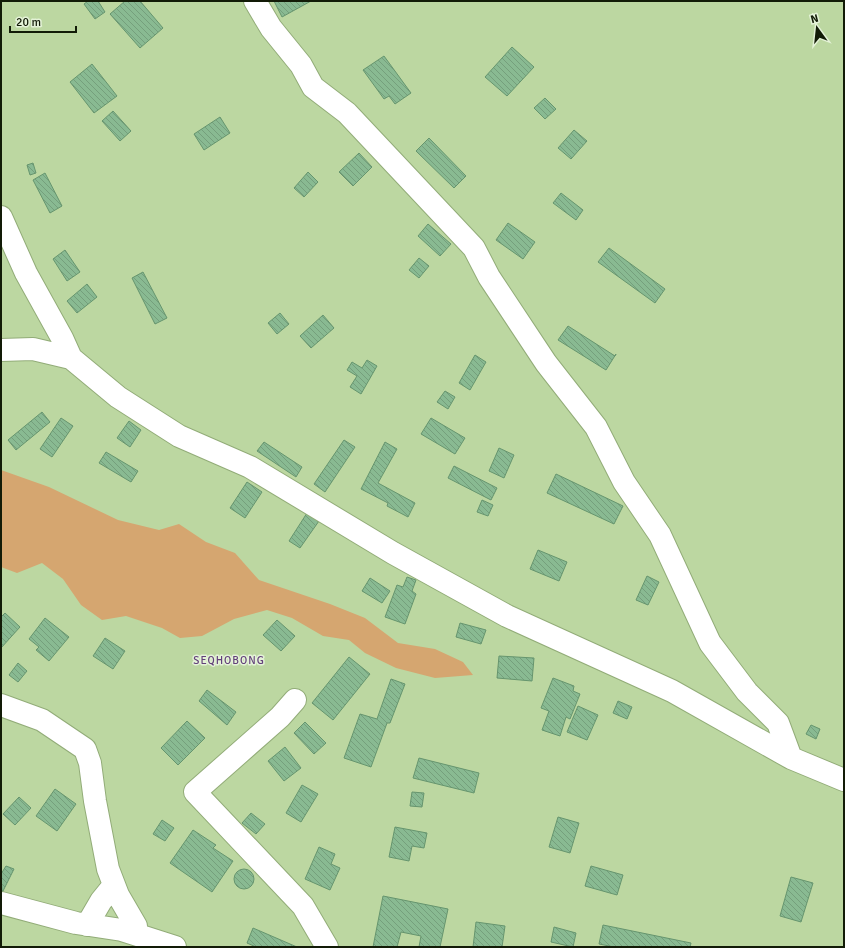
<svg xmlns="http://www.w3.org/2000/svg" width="845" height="948" font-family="Signika,sans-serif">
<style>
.green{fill:#d5a670}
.building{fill:url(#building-back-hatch);stroke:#66956e}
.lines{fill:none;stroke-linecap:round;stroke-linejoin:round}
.minor-casing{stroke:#92ac78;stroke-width:24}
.minor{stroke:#fff;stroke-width:22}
.labels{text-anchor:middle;stroke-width:3;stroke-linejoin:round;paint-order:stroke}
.neighbourhood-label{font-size:11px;letter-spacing:1px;fill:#62407a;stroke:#e4f2d7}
</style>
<defs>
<pattern id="building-back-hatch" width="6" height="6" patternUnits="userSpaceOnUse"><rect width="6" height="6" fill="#89ba92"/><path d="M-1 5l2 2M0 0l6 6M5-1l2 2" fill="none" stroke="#759f7c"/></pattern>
</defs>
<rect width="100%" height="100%" fill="#bcd7a1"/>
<path class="green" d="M 1,470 L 49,487 L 118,520 L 159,530 L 179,524 L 206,542 L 235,553 L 259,580 L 330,604 L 365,618 L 398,643 L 435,649 L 463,662 L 473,675 L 435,678 L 396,668 L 365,653 L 349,640 L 323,636 L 292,618 L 267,610 L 234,619 L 202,636 L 180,638 L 162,628 L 126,616 L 102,620 L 81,605 L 63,579 L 42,563 L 17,573 L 1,567 Z"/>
<path class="building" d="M 88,1 L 98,1 L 105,12 L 95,19 L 84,4 Z
M 125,1 L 140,1 L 163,28 L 140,48 L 110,14 Z
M 274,1 L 311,1 L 282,17 Z
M 512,47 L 534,67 L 507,96 L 485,77 Z
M 384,56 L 411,93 L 395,104 L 389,96 L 384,99 L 363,70 Z
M 92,64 L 117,96 L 94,113 L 70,82 Z
M 545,98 L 556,109 L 545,119 L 534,108 Z
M 113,111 L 131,131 L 120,141 L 102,121 Z
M 220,117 L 230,133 L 204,150 L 194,134 Z
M 574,130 L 587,141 L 571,159 L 558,148 Z
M 429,138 L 466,176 L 454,188 L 416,151 Z
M 359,153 L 372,167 L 353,186 L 339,172 Z
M 33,163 L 36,173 L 30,175 L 27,165 Z
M 308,172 L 318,182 L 304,197 L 294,188 Z
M 45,173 L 62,206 L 50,213 L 33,180 Z
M 561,193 L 583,210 L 576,220 L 553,203 Z
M 508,223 L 535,242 L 523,259 L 496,240 Z
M 428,224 L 451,244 L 440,256 L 418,236 Z
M 609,248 L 665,289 L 655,303 L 598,262 Z
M 65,250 L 80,272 L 67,281 L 53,259 Z
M 419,258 L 429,266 L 419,278 L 409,270 Z
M 143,272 L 167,318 L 155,324 L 132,278 Z
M 87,284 L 97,297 L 77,313 L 67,301 Z
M 280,313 L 289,324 L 277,334 L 268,323 Z
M 323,315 L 334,328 L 311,348 L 300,336 Z
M 568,326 L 615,356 L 616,354 L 606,370 L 558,340 Z
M 475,355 L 486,362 L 470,390 L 459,383 Z
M 367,360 L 377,366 L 361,394 L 350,387 L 357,376 L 347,370 L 352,362 L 362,368 Z
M 445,391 L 455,397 L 448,409 L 437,402 Z
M 42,412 L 50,422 L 16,450 L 8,440 Z
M 61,418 L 73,426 L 52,457 L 40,449 Z
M 431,418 L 465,438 L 455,454 L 421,434 Z
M 129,421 L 141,430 L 130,447 L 117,438 Z
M 344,440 L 355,447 L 325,492 L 314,484 Z
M 264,442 L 302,467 L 296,477 L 257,451 Z
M 385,442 L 397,449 L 378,483 L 415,503 L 408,517 L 387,506 L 388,503 L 361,489 Z
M 499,448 L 514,455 L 504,478 L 489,471 Z
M 106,452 L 138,471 L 131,482 L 99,463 Z
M 454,466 L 497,488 L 491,500 L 448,478 Z
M 556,474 L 623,506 L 614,524 L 547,493 Z
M 247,482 L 262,492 L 245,518 L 230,508 Z
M 482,500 L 493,505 L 488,516 L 477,512 Z
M 307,513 L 319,521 L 300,548 L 289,541 Z
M 538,550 L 567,562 L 559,581 L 530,569 Z
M 647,576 L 659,582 L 648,605 L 636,600 Z
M 407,577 L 416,580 L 412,591 L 416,594 L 405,624 L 385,617 L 397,585 L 403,587 Z
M 370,578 L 390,591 L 382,603 L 362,591 Z
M 5,613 L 20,627 L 1,648 L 1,617 Z
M 45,618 L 69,637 L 49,661 L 36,650 L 39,647 L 29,639 Z
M 277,620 L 295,636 L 281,651 L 263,635 Z
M 460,623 L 486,630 L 481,644 L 456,637 Z
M 105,638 L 125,651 L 113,669 L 93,656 Z
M 499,656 L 534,658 L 532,681 L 497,678 Z
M 349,657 L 370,674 L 333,720 L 312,703 Z
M 18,663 L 27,671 L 18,682 L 9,675 Z
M 553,678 L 574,686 L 573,691 L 580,694 L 570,719 L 566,717 L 560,736 L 542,730 L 549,711 L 541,708 Z
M 391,679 L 405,684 L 390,723 L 387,723 L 371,767 L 344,758 L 360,714 L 377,719 Z
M 207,690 L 236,712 L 227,725 L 199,701 Z
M 618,701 L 632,707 L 627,719 L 613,713 Z
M 578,706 L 598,715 L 587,740 L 567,732 Z
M 187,721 L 205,738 L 178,765 L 161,748 Z
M 305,722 L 326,743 L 314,754 L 294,733 Z
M 811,725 L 820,729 L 816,739 L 806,734 Z
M 285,747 L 301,768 L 284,781 L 268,761 Z
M 419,758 L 479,773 L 474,793 L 413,778 Z
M 302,785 L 318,794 L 301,822 L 286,813 Z
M 55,789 L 76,804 L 57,831 L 36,816 Z
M 412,792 L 424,793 L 422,807 L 410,806 Z
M 19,797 L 31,808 L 15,825 L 3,814 Z
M 251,813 L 265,824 L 256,834 L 242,823 Z
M 558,817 L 579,823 L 570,853 L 549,847 Z
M 162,820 L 174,828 L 165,841 L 153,834 Z
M 395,827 L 427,833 L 424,848 L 412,846 L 409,861 L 389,857 Z
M 193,830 L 216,845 L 213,848 L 233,861 L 212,892 L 170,863 Z
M 319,847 L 335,854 L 331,864 L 340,868 L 330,890 L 305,879 Z
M 6,866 L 14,869 L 2,893 L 1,874 Z
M 591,866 L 623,875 L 617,895 L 585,886 Z
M234 879a10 10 0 1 1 20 0a10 10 0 1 1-20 0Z
M 791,877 L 813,883 L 801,922 L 780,916 Z
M 383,896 L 448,909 L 440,947 L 419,947 L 421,936 L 401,932 L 397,947 L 373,947 Z
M 476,922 L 505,926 L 502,947 L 473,947 Z
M 603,925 L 691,943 L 690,947 L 614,947 L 599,944 Z
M 554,927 L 576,933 L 573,947 L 551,942 Z
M 253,928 L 297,947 L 256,947 L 247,943 Z"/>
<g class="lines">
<defs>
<path id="minor" d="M 255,1 L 271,28 L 301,65 L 313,87 L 347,113 L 474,248 L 489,277 L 546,363 L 596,427 L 624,482 L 660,535 L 710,643 L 747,692 L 778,723 L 791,758
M 1,217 L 26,273 L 62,338 L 71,358
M 1,350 L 33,349 L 71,358 L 118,397 L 179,436 L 250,467 L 393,553 L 507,616 L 672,691 L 791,758 L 844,780
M 295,700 L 280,717 L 195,792 L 303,906 L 327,947
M 1,705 L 42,720 L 85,749 L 90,763 L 95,801 L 108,869 L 118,895 L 136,926 L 135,934
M 1,903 L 76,923 L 122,930 L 175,947
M 87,925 L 101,901 L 114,885"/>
</defs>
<use href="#minor" class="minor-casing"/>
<use href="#minor" class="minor"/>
</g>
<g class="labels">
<g class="neighbourhood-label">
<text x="229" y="664">SEQHOBONG</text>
</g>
</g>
<rect width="845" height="948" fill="none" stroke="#121b07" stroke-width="4"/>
<g transform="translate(817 28) rotate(345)" stroke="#e4f2d7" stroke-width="3" paint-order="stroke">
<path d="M0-3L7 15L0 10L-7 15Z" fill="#121b07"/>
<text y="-6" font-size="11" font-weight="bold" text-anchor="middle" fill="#121b07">N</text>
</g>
<path d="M10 26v6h66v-6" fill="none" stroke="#121b07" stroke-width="2"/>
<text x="16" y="26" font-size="12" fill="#121b07" stroke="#e4f2d7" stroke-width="3" paint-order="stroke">20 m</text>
</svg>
